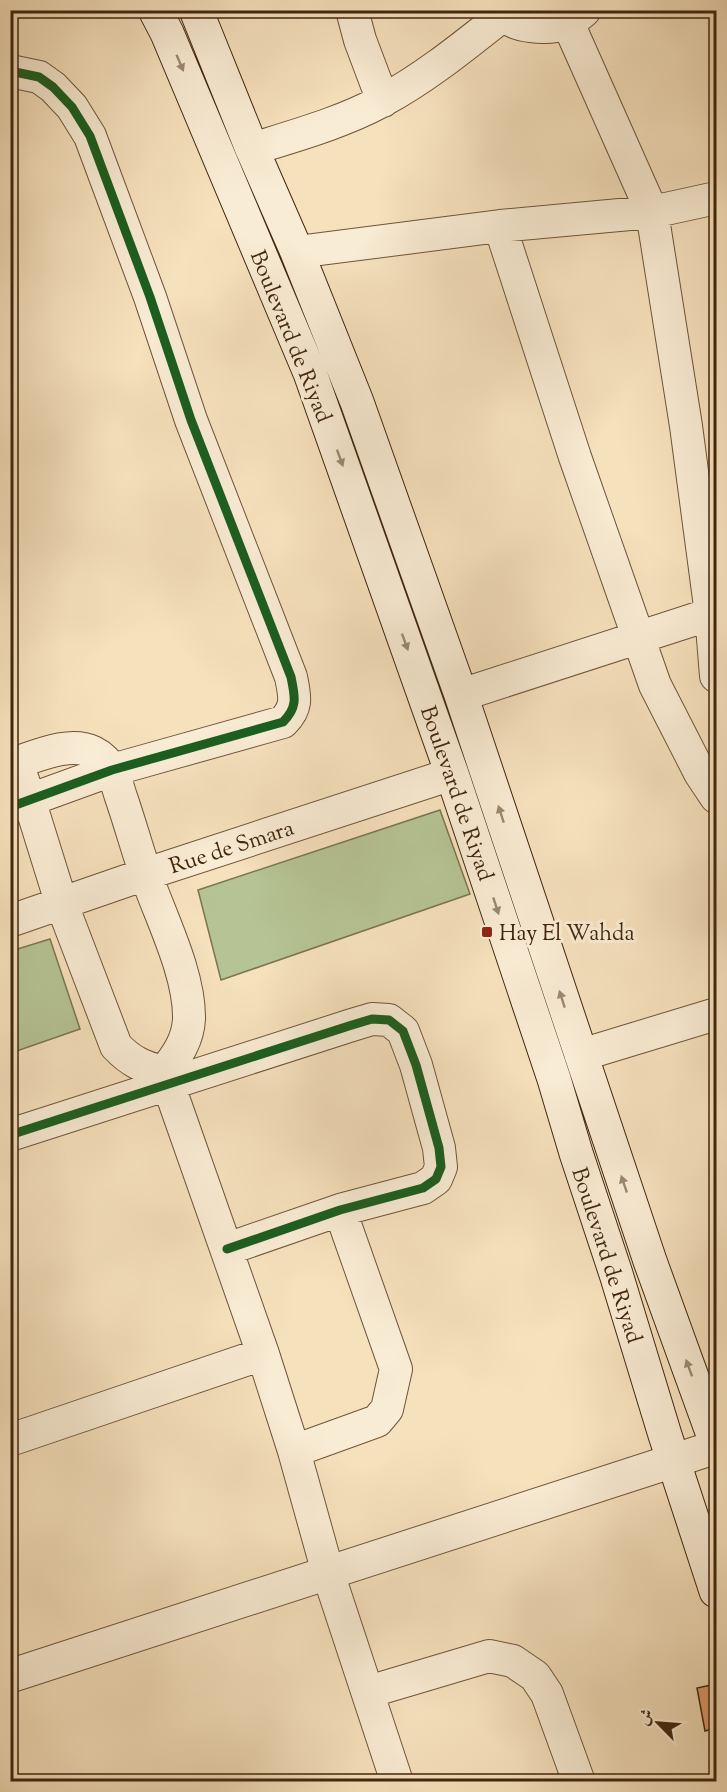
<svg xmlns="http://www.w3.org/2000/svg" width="727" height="1792" font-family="'Sorts Mill Goudy',Amiri,serif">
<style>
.green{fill:#b6c495;stroke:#7b7551;stroke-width:1.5}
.building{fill:#e19c6f;stroke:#40260d;stroke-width:1.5}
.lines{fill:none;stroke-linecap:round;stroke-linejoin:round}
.minor-casing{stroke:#6e5539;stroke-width:34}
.tertiary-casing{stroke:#6e5539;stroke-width:35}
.secondary-casing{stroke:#40260d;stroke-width:35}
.minor{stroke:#f9ecd4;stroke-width:32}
.tertiary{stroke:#f9ecd4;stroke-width:33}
.secondary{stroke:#f9ecd4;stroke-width:33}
.cycleway-casing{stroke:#f9ecd4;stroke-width:13}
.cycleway{stroke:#1b5e20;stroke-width:9}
.oneway{fill:#9c8970}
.poi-dot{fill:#8f2418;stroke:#f9ecd4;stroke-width:2}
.labels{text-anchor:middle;stroke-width:6;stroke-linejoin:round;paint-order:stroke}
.street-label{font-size:22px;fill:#40260d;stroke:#f9ecd4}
.poi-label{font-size:22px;fill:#40260d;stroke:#f9ecd4;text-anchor:start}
</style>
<rect width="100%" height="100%" fill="#f6e1bd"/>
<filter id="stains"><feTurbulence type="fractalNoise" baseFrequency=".00333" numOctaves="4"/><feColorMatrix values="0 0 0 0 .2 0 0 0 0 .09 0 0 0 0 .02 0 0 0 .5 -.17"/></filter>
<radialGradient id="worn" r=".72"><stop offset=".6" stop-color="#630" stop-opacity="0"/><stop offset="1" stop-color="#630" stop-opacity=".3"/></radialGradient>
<path class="green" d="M 440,810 L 470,894 L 221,980 L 198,890 Z
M 50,939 L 80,1029 L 11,1053 L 11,951 Z"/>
<path class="building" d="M 716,1684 L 716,1728 L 705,1731 L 697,1688 Z"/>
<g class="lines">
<defs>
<path id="minor" d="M 352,10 L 360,40 L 383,101
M 499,10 C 511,29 549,30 568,23 C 573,20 579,15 584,11
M 568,23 L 652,212 L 686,426 L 711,614 L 716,613
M 10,71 L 39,77 L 53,87 L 72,107 L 90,136 L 150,297 L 191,420 L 291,677 C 295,697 298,707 283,722 L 112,770 L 10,807
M 252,149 C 297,135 341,123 382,101 C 425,78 464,46 502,16
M 500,226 L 575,457 L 655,685 L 700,773 L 716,797
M 297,252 L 500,226 L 652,212 L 716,198
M 461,695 L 711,614 L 716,676
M 18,762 C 39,755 71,741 93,752 C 101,756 108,763 112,771 C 116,779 118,788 121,797 C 130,823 137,849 146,875 C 161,918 190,974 189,1019 C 188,1040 177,1056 164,1072
M 23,780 L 61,902 L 116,1046 C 130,1061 144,1068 164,1072
M 10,921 L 146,874 L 452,774
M 581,1055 L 716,1014
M 164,1072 L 263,1354 L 294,1451 L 328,1573 L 397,1782
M 10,1135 L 352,1025 L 372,1019 L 389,1020 L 403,1031 L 416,1065 L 439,1148 L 441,1167 L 436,1179 L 423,1188 L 340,1210 L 227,1249
M 10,1440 L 263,1354
M 294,1451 L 377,1421 L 387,1409 L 396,1369 L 340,1210
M 368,1692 L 489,1656 L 513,1661 L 535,1676 L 547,1694 L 579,1782"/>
<path id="tertiary" d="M 10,1676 L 716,1447"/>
<path id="secondary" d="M 155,10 L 167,33 L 310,373 L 452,774 L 554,1079 L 576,1153 L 616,1274 L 665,1435 L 716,1591
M 196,10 L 252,149 L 297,252 L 357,402 L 461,695 L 650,1261 L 716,1443"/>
</defs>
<use href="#minor" class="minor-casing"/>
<use href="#tertiary" class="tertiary-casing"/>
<use href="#secondary" class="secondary-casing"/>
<use href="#minor" class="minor"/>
<use href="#tertiary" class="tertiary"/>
<use href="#secondary" class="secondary"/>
<defs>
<path id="cycleway" d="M 10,71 L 39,77 L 53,87 L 72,107 L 90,136 L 150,297 L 191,420 L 291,677 C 295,697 298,707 283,722 L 112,770 L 10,807
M 10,1135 L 352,1025 L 372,1019 L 389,1020 L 403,1031 L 416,1065 L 439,1148 L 441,1167 L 436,1179 L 423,1188 L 340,1210 L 227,1249"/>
</defs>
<use href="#cycleway" class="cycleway-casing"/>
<use href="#cycleway" class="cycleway"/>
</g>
<defs><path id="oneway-solid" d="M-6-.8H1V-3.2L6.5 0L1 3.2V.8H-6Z" transform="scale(1.5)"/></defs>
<g class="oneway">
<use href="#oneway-solid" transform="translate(180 63) rotate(67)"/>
<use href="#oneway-solid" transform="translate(340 458) rotate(70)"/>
<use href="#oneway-solid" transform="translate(405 642) rotate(70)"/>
<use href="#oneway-solid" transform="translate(501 814) rotate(-108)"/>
<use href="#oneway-solid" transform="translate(496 906) rotate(72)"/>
<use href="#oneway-solid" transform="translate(562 999) rotate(-108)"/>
<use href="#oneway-solid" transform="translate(624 1184) rotate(-109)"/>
<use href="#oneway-solid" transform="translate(689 1368) rotate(-110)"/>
</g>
<rect class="poi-dot" x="481" y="926" width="12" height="12" rx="3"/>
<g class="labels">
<g class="street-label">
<text transform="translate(292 336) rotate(68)" y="8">Boulevard de Riyad</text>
<text transform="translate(458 793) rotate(71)" y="8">Boulevard de Riyad</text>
<text transform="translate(231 846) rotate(-18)" y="8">Rue de Smara</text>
<text transform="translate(608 1255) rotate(72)" y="8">Boulevard de Riyad</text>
</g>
<g class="poi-label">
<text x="499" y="940">Hay El Wahda</text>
</g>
</g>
<rect width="727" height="1792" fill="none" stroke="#f6e1bd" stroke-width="36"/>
<rect x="12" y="12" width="703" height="1768" fill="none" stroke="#40260d" stroke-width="3"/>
<rect x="18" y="18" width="691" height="1756" fill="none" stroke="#40260d" stroke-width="1.5"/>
<g transform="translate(658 1723) rotate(295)" stroke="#f9ecd4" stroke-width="4.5" paint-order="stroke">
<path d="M0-4.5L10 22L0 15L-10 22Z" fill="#40260d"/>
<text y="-9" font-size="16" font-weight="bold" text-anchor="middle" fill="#40260d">ش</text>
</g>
<rect width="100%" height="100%" filter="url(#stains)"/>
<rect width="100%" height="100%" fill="url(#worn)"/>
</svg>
